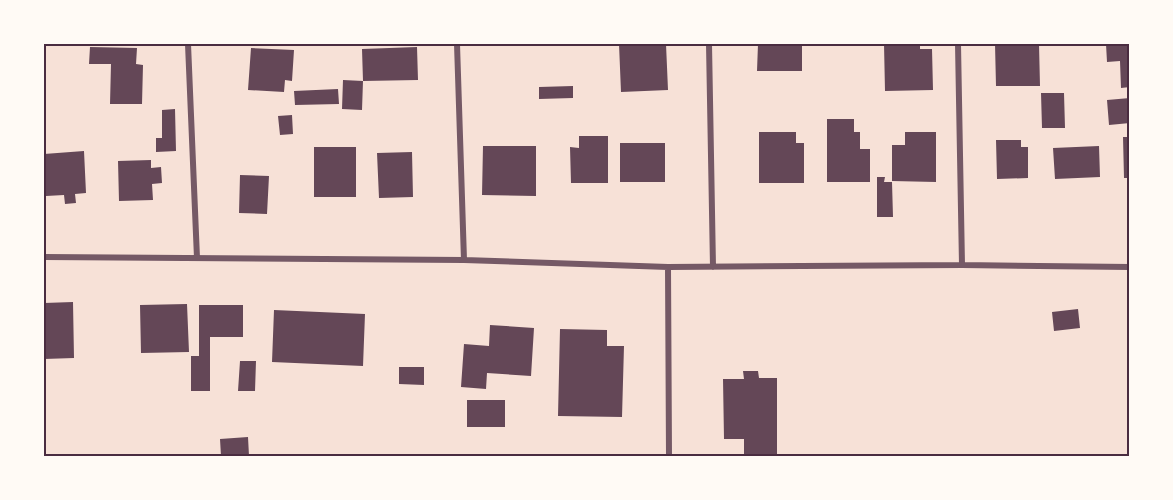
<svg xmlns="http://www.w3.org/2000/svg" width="1173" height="500" font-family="'PT Serif',serif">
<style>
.building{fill:#644757}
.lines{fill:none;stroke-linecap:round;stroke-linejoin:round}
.minor{stroke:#755966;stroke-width:6}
.neatline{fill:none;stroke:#4a2c40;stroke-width:2}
</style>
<rect width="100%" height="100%" fill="#f7e1d7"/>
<path class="building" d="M 619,44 L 666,44 L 668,90 L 621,92 Z
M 758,44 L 802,44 L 802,71 L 757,71 Z
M 884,44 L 920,44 L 920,49 L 932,49 L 933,90 L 885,91 Z
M 995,44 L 1039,44 L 1040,86 L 996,86 Z
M 1106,44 L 1130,44 L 1130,87 L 1121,88 L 1120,61 L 1107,62 Z
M 90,47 L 137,48 L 136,64 L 143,65 L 142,104 L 110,104 L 111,64 L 89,64 Z
M 417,47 L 418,80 L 363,81 L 362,49 Z
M 251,48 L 294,50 L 292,81 L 285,80 L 284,92 L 248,90 Z
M 343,80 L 363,81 L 362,110 L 342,109 Z
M 573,86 L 573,98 L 539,99 L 539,87 Z
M 338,89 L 339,104 L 295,105 L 294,91 Z
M 1041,93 L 1064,93 L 1065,128 L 1042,128 Z
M 1130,98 L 1130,123 L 1109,125 L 1107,100 Z
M 175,109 L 176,151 L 156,152 L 156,138 L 162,138 L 162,110 Z
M 292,115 L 293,134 L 280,135 L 278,116 Z
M 827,119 L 854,119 L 854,132 L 860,132 L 860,149 L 870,149 L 870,182 L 827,182 Z
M 759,132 L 796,132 L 796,143 L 804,143 L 804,183 L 759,183 Z
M 905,132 L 936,132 L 936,182 L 892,181 L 892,145 L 905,145 Z
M 579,136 L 608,136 L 608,183 L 571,183 L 570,147 L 579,148 Z
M 1123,137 L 1130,137 L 1130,178 L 1124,178 Z
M 996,140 L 1021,140 L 1021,147 L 1028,147 L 1028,178 L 997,179 Z
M 620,143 L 665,143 L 665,182 L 620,182 Z
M 483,146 L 536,146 L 536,196 L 482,195 Z
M 1099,146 L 1100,177 L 1055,179 L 1053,148 Z
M 314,147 L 356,147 L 356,197 L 314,197 Z
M 84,151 L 86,193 L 75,194 L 76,203 L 65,204 L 64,195 L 46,196 L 44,154 Z
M 412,152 L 413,197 L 379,198 L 377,153 Z
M 151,160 L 151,168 L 161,167 L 162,183 L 152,184 L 153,200 L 119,201 L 118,161 Z
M 240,175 L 269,176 L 267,214 L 239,213 Z
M 877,177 L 885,177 L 884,182 L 892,182 L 893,217 L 877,217 Z
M 73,302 L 74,358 L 44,359 L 44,303 Z
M 187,304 L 189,352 L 141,353 L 140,305 Z
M 199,305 L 243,305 L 243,337 L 210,337 L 210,391 L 191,391 L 191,356 L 199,356 Z
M 1078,309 L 1080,328 L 1054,331 L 1052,312 Z
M 274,310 L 365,314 L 363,366 L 272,362 Z
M 490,325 L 534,328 L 531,376 L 487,373 L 486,389 L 461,387 L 464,344 L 489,346 Z
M 560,329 L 607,330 L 607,346 L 624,346 L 622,417 L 558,416 Z
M 240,361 L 256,361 L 255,391 L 238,391 Z
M 399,367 L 424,367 L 424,385 L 399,384 Z
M 743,371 L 758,371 L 759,378 L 777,378 L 777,456 L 744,456 L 744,439 L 724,439 L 723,379 L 744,379 Z
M 467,400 L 505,400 L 505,427 L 467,427 Z
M 248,437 L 249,456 L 221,456 L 220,439 Z"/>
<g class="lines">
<path class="minor" d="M 188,44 L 197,258
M 457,44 L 464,260
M 709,44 L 713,267
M 958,44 L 962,265
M 44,257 L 464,260 L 668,267 L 962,265 L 1130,267
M 668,267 L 669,456"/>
</g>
<rect width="1173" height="500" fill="none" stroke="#fffaf5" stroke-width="90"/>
<rect x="45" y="45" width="1083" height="410" class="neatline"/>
</svg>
